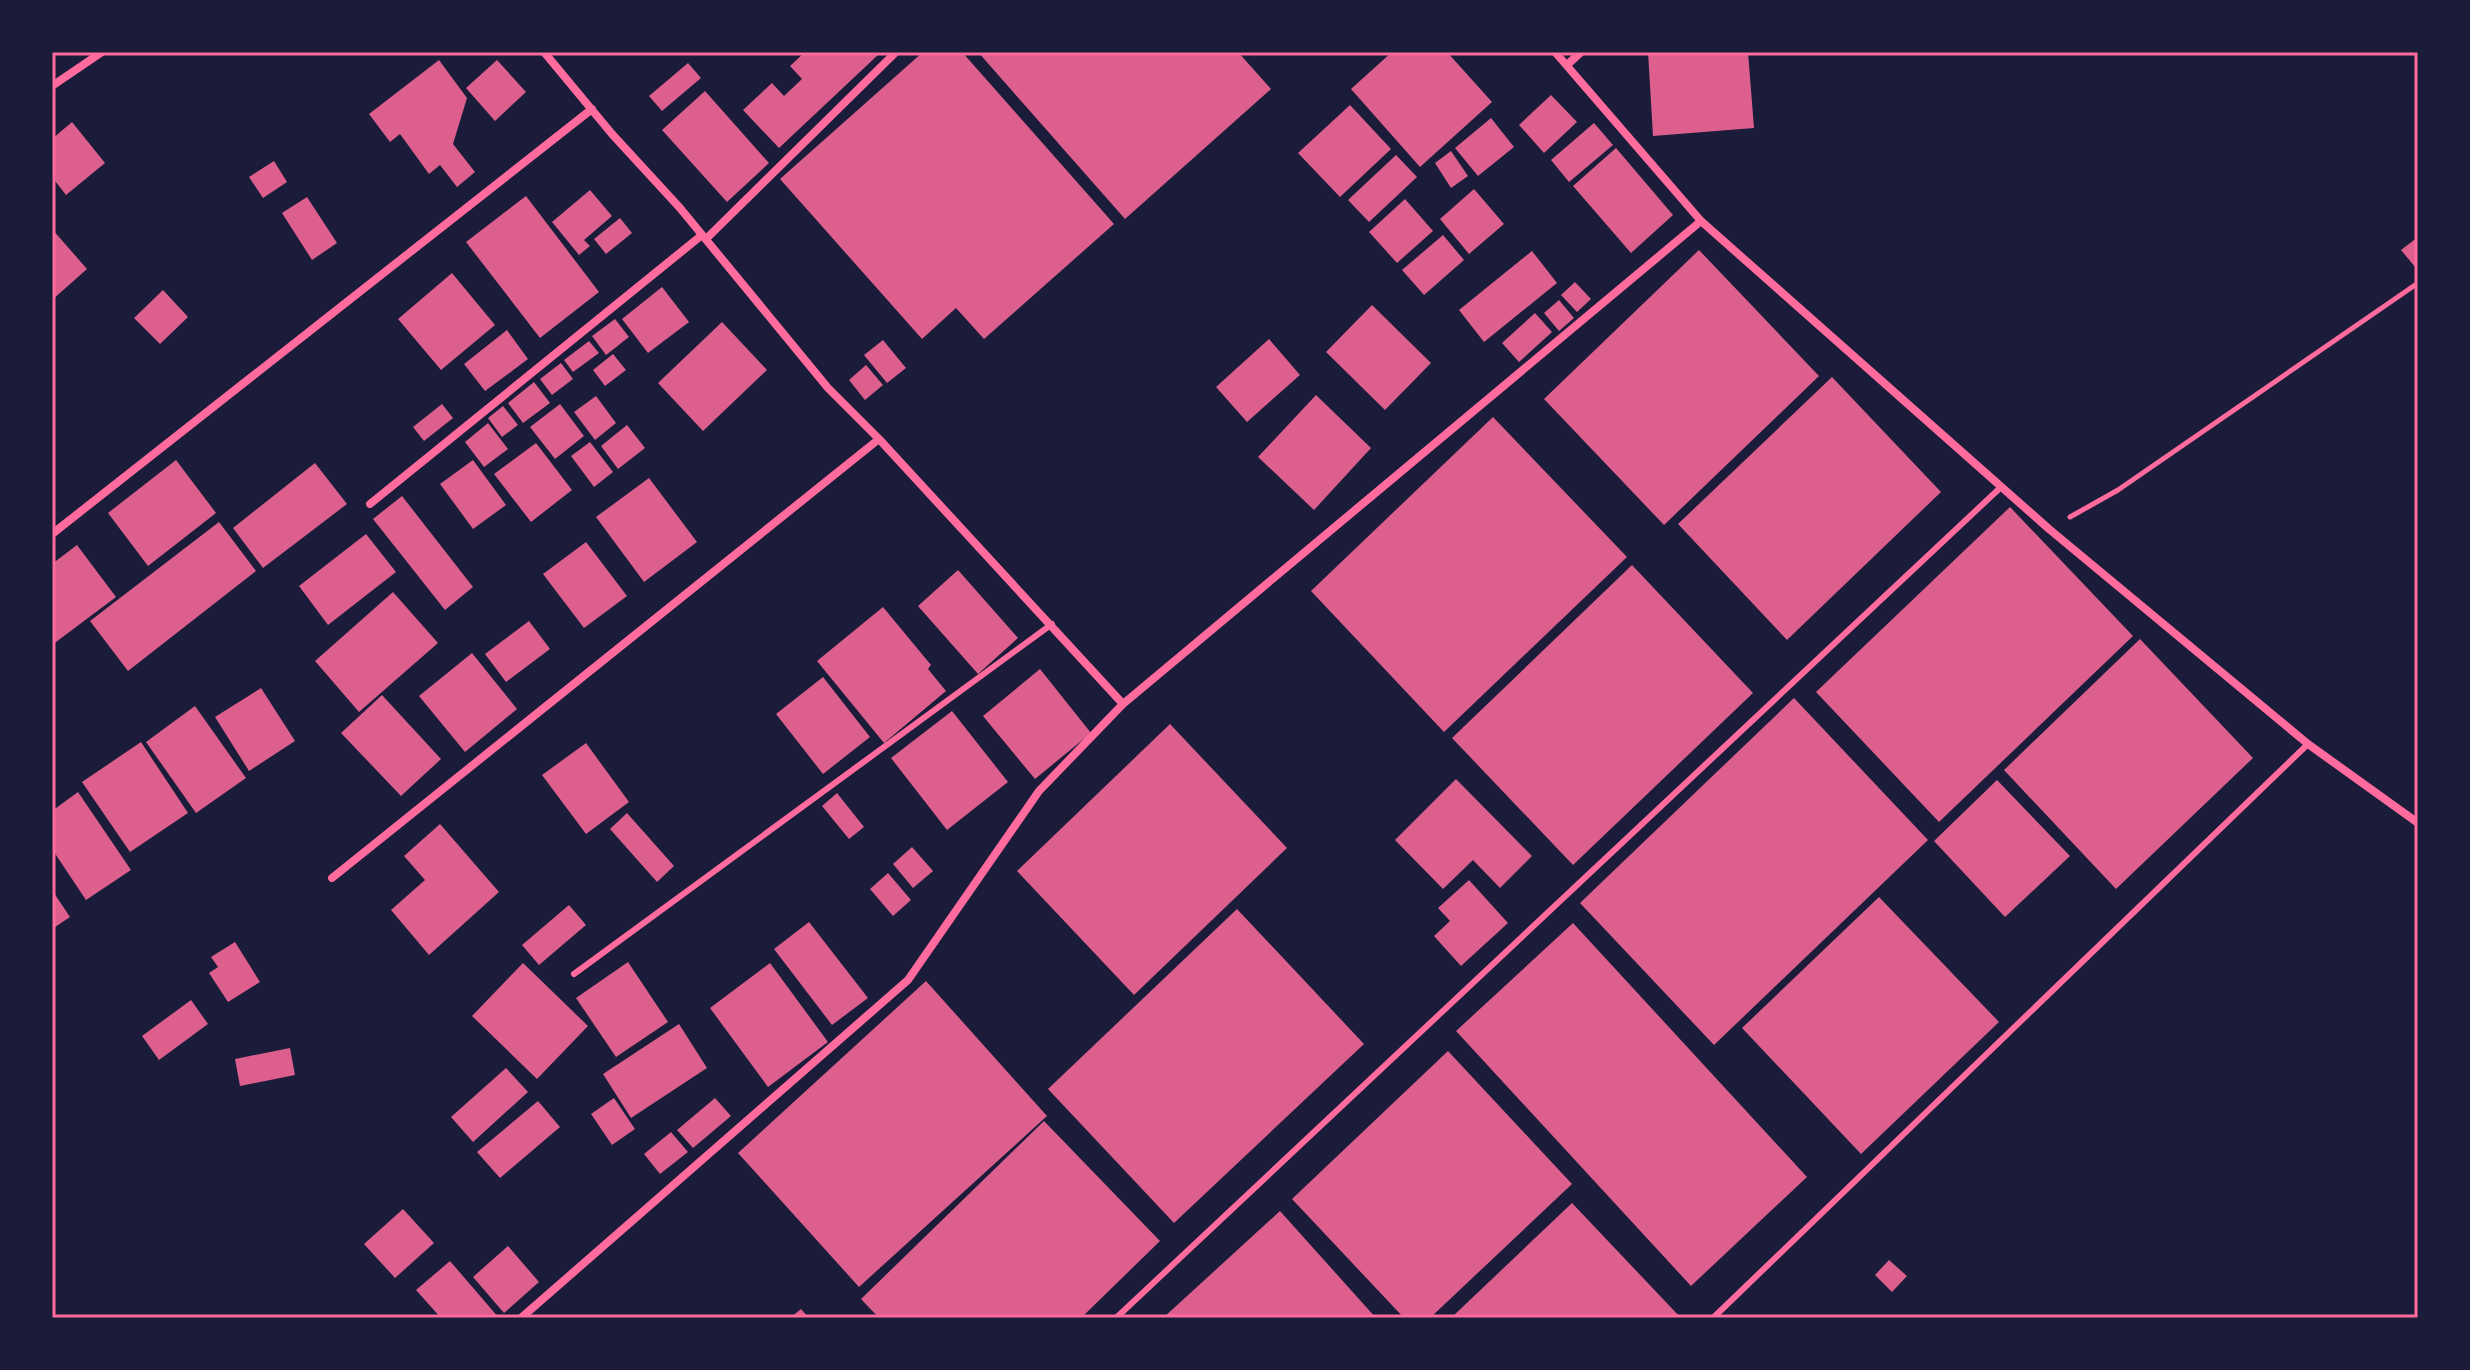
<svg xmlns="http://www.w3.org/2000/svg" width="2470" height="1370" font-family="'Alegreya Sans',sans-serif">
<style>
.building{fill:#dd5f8e}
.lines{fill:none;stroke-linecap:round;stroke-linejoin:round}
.path{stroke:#ff6b9d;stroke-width:5}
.service{stroke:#ff6b9d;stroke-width:6}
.minor{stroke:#ff6b9d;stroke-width:8}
.neatline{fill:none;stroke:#ff6b9d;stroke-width:3}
</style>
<rect width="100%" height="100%" fill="#1b1b3a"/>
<path class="building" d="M 805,52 L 877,52 L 879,54 L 779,148 L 743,110 L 772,83 L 784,96 L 802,79 L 790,66 Z
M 923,52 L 962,52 L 1114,224 L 984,339 L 956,308 L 922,339 L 780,179 Z
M 978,52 L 1238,52 L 1271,89 L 1125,219 Z
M 1392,52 L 1447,52 L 1492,102 L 1420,167 L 1351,89 Z
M 1648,52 L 1748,52 L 1754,128 L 1653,136 Z
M 439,60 L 467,98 L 453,144 L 475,172 L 457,187 L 440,165 L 429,174 L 400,134 L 390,142 L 369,114 Z
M 497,60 L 526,92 L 495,121 L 466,88 Z
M 688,63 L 701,78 L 662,111 L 649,96 Z
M 705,91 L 769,163 L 727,202 L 662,130 Z
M 1551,95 L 1577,122 L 1544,153 L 1519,125 Z
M 1350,105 L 1391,149 L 1340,197 L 1298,153 Z
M 1491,118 L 1514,147 L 1478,176 L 1455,148 Z
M 72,122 L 105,163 L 66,195 L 52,177 L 52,139 Z
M 1594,123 L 1613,145 L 1569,182 L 1551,160 Z
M 1616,148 L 1673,215 L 1631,253 L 1573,186 Z
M 1451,151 L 1468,176 L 1451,188 L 1435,163 Z
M 1396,155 L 1417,177 L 1369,222 L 1348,200 Z
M 274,161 L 287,182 L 263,198 L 249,177 Z
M 1474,189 L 1504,224 L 1469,254 L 1440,219 Z
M 590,190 L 612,216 L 584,240 L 590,246 L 579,255 L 552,222 Z
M 526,196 L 599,292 L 540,338 L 466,242 Z
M 307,197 L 337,243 L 312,260 L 282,213 Z
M 1405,199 L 1433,231 L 1397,263 L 1369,232 Z
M 620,218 L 632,233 L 606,254 L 594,239 Z
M 52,229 L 87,269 L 52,300 Z
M 1443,235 L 1464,260 L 1424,295 L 1402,270 Z
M 2418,237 L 2418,265 L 2415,267 L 2401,250 Z
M 1699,250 L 1819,376 L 1664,525 L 1544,399 Z
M 1532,251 L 1557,283 L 1484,342 L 1459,310 Z
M 452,273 L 495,325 L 441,370 L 398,319 Z
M 1575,282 L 1591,299 L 1577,312 L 1561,295 Z
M 662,287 L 689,322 L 648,353 L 622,319 Z
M 163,290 L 188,317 L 160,344 L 134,318 Z
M 1559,300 L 1574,318 L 1559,331 L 1544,313 Z
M 1372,305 L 1431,363 L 1385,410 L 1326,352 Z
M 1535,313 L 1552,332 L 1519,362 L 1502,343 Z
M 615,319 L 629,337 L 606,355 L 592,336 Z
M 722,322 L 767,370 L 703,431 L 658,383 Z
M 507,330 L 528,359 L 485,391 L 464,364 Z
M 1269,339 L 1300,375 L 1247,422 L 1216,387 Z
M 883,340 L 906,368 L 887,383 L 864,355 Z
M 589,341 L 599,353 L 573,372 L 564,360 Z
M 613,354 L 626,370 L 605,386 L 593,370 Z
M 561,363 L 573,379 L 552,395 L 540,379 Z
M 866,365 L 883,385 L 865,400 L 849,380 Z
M 1832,377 L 1941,492 L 1787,640 L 1678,524 Z
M 534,382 L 550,403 L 523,423 L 508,403 Z
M 1316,395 L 1371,448 L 1314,510 L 1258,457 Z
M 596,396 L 616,423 L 595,440 L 574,412 Z
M 442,404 L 453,418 L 424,441 L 413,427 Z
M 560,404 L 584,436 L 555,459 L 530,427 Z
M 503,406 L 518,425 L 502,437 L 488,418 Z
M 1493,417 L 1627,557 L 1444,732 L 1311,591 Z
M 488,423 L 508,449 L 484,467 L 465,442 Z
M 627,425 L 645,448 L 618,469 L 601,446 Z
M 590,442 L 613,472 L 594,487 L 571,456 Z
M 536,443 L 572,490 L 531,522 L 494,474 Z
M 176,460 L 216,513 L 148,566 L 108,513 Z
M 473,460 L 506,505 L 473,529 L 440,484 Z
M 315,463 L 347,504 L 263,568 L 233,528 Z
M 649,478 L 697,542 L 644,582 L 596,517 Z
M 402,496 L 473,587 L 445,610 L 373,519 Z
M 2010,507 L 2133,636 L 1939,822 L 1816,692 Z
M 219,522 L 256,571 L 128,671 L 90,621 Z
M 366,534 L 396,572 L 328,625 L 299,586 Z
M 586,542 L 627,596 L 584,628 L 543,574 Z
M 77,545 L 116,597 L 52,645 L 52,564 Z
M 1632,565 L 1753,693 L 1573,865 L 1452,738 Z
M 958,570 L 1018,638 L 978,674 L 918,606 Z
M 393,592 L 438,643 L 359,712 L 315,661 Z
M 883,607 L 931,665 L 928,669 L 946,691 L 884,743 L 817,661 Z
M 529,621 L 550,649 L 506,682 L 485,654 Z
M 2140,639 L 2253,758 L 2116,889 L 2004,770 Z
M 472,653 L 517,709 L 465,752 L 419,696 Z
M 1040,669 L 1091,733 L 1035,779 L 983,716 Z
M 823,677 L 870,737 L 823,774 L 776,714 Z
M 261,688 L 295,741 L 249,771 L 215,717 Z
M 382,695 L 441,759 L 401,796 L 341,733 Z
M 1794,698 L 1928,840 L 1714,1045 L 1580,903 Z
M 195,706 L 246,778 L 196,813 L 146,742 Z
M 952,711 L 1008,782 L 947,830 L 891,758 Z
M 1170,724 L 1287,848 L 1134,995 L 1017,871 Z
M 141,742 L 188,813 L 130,852 L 82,782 Z
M 586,743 L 629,802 L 586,834 L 542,775 Z
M 1456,779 L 1532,856 L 1500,888 L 1473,860 L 1443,889 L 1395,840 Z
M 1997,780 L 2070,856 L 2005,917 L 1934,841 Z
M 78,792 L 131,870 L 86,900 L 52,849 L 52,811 Z
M 837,793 L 864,827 L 849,839 L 822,806 Z
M 627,813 L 674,866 L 657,882 L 610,829 Z
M 440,824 L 499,892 L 429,955 L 391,910 L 425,880 L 404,856 Z
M 912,847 L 933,871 L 913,888 L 893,864 Z
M 888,873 L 911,900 L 893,916 L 870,889 Z
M 1469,880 L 1508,923 L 1461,966 L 1434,936 L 1450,921 L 1438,908 Z
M 52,890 L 70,917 L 52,929 Z
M 1879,897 L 1999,1022 L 1861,1154 L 1742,1028 Z
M 569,905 L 586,925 L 539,965 L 522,945 Z
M 1237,909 L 1364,1044 L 1174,1223 L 1048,1089 Z
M 809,922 L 868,998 L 832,1025 L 774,949 Z
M 1573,923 L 1807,1177 L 1691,1286 L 1456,1031 Z
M 235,942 L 260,982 L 228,1002 L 209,973 L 218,967 L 211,957 Z
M 628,962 L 668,1022 L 616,1057 L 576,998 Z
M 523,963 L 588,1026 L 537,1079 L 472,1016 Z
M 770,963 L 828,1042 L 768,1087 L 710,1008 Z
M 926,981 L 1047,1116 L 859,1287 L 738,1153 Z
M 191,1000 L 208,1024 L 159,1060 L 142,1036 Z
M 679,1024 L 707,1068 L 631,1118 L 603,1074 Z
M 290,1048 L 295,1075 L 240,1086 L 235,1059 Z
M 1448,1051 L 1572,1184 L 1430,1318 L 1404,1318 L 1292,1199 Z
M 506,1068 L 528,1092 L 473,1142 L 451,1117 Z
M 614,1098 L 635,1129 L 612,1145 L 591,1114 Z
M 715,1098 L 731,1116 L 693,1148 L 677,1130 Z
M 538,1101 L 560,1127 L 500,1178 L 477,1152 Z
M 1044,1121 L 1160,1241 L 1081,1318 L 879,1318 L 861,1299 Z
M 671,1132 L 688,1152 L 660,1174 L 644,1154 Z
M 1572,1203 L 1681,1318 L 1451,1318 Z
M 403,1209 L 434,1243 L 395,1278 L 364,1244 Z
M 1280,1211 L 1376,1318 L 1163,1318 Z
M 508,1246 L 539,1282 L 504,1313 L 473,1277 Z
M 1889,1260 L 1907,1276 L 1892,1292 L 1875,1275 Z
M 450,1261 L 499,1318 L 441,1318 L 416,1290 Z
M 801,1309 L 809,1318 L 790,1318 Z"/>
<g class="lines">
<path class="path" d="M 2070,517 L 2118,490 L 2418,283"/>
<path class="service" d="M 574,974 L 1052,624
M 1116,1318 L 2000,488
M 1713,1318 L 2308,744"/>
<path class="minor" d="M 544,52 L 612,134 L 680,208 L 828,388 L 879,439 L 1123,704
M 1555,52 L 1701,221 L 2049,529 L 2308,744 L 2418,823
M 1567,65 L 1581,52
M 52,86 L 102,52
M 706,239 L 896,52
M 370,504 L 702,235
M 52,534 L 592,109
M 332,878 L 879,439
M 521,1318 L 908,980 L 1039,791 L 1123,704 L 1701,221"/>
</g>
<rect width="2470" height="1370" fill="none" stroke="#1b1b3a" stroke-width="108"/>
<rect x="54" y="54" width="2362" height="1262" class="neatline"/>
</svg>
